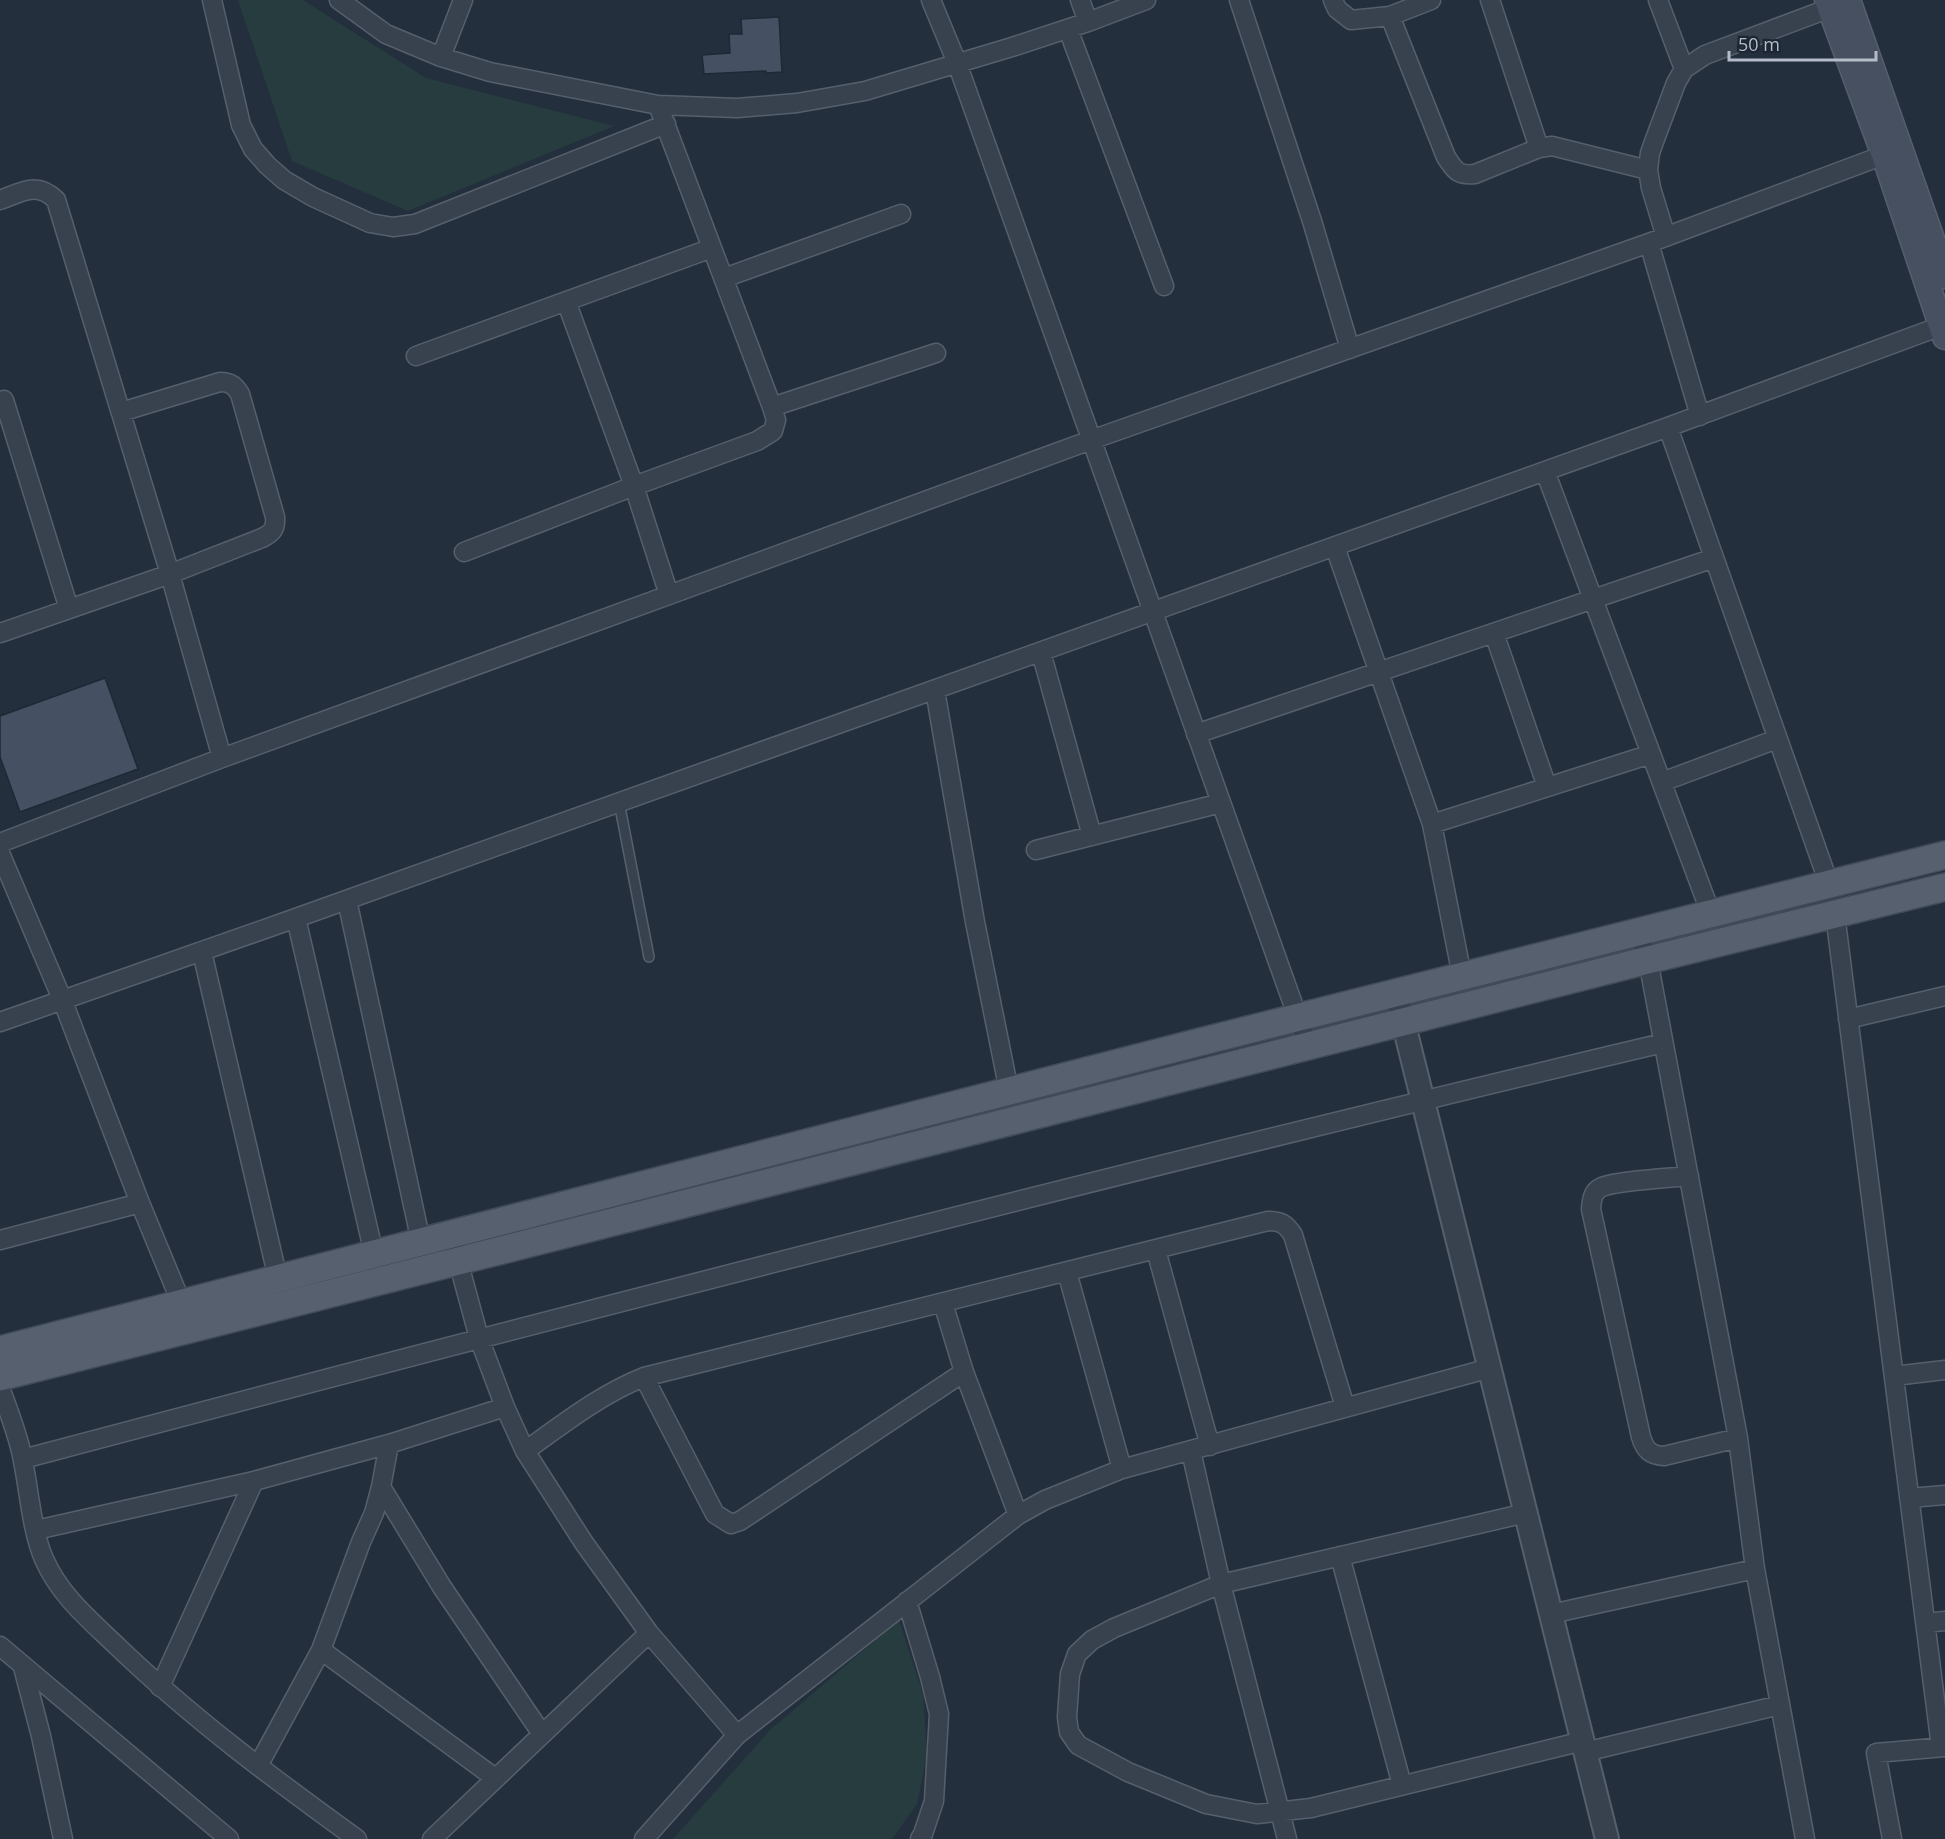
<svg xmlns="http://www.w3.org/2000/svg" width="1945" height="1839" font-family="'Open Sans',sans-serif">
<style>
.green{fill:#263c3f}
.building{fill:#455162;stroke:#1f2835;stroke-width:1.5}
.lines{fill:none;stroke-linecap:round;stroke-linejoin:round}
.service-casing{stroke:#565f6c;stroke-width:12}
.minor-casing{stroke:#565f6c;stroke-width:21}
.tertiary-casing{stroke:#565f6c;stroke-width:26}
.secondary-casing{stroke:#565f6c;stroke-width:27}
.primary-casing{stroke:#414a57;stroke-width:30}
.service{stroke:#38414e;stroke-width:9}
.minor{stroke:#38414e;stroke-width:18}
.tertiary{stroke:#38414e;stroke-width:22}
.secondary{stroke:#465061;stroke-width:24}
.primary{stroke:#56606e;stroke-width:27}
</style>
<rect width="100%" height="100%" fill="#242f3e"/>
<path class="green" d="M 238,0 L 303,0 L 426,78 L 614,126 L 408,211 L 292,161 Z
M 899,1620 L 923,1693 L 927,1755 L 917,1804 L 892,1839 L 673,1839 L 770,1730 Z"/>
<path class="building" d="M 779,17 L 782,72 L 766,73 L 766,71 L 704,74 L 702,55 L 730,53 L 729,34 L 742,34 L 741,19 Z
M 105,678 L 138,769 L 20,812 L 0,757 L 0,716 Z"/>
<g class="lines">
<defs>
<path id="service" d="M 619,802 L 649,957"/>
<path id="minor" d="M 212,0 L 241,125 L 253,149 L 267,165 L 284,180 L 313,197 L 370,223 L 393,227 L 415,224 L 666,124
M 339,0 L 386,34 L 441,57 L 490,72 L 658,105 L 737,108 L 797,103 L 865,91 L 1012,47 L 1088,22 L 1146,0
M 931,0 L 957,63 L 1308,1046
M 1080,0 L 1088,22
M 1239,0 L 1312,221 L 1350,349
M 1333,0 L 1337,9 L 1351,20 L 1390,16 L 1431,0
M 1490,0 L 1539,148
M 1658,0 L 1684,69
M 1390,16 L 1446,157 C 1455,170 1457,176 1475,174 L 1539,148 L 1552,146 L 1648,170
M 1068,29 L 1164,286
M 441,57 L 463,0
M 0,200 C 22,192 37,181 56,200 L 170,574 L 222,758
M 1666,237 L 1651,188 L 1648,170 L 1650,153 L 1655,139 L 1676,83 L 1684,69 L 1705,55 L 1830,8
M 1649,243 L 1700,416
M 724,278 L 901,214
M 566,301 L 634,486 L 669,595
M 416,356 L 712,248
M 4,400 L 69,609
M 772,407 L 936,353
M 1668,427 L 1829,884
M 1545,471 L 1711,914
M 1335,547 L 1432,824 L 1462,976
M 464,552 L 634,486 L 757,441 L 773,431 L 776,420 L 772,407 L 658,105
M 0,633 L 170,574 L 262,538 C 272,533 276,529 275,517 L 240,394 C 235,386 231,382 220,382 L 121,412
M 1494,633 L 1547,787
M 1041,652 L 1092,836
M 935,690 L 975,922 L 1009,1091
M 1196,734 L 1714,558
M 1662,782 L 1777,739
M 1432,824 L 1651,754
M 0,843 L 222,758 L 669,595 L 1091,440 L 1649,243 L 1884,155
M 1036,850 L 1221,803
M 0,853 L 62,999 L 140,1203 L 185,1312
M 347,900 L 421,1242
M 1835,914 L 1941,1747
M 296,918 L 374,1254
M 1638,932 L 1648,960 L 1738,1438 L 1755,1569 L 1805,1839
M 202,952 L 278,1279
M 1848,1019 L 1945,996
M 0,1022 L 296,918 L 1668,427 L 1941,326
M 1689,1176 C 1671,1178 1612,1181 1600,1188 C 1592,1193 1592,1200 1591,1209 L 1641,1437 C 1645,1450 1650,1455 1664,1456 L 1738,1438
M 451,1235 L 479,1338 L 505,1407 L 525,1451 L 584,1543 L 649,1633 L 737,1735
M 0,1240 L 140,1203
M 1156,1250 L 1210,1446
M 1067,1272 L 1122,1469
M 943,1303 L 964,1372 L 1018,1515
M 1894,1376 L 1945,1370
M 644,1377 L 715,1514 L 731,1524 L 740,1521 L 964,1372
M 0,1387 C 8,1411 19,1436 23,1461 C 29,1490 32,1532 44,1559 C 60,1596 91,1621 119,1648 C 193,1719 274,1779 357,1839
M 525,1451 C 563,1424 601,1394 644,1377 L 1268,1221 C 1281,1221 1286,1224 1293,1235 L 1345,1407
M 1191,1451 L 1221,1584 L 1287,1839
M 23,1459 C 568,1314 1114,1173 1663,1043
M 381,1487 L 442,1587 L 542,1734
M 1909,1498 L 1945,1495
M 1526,1513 L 1221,1584 L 1114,1628 L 1092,1640 L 1077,1654 L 1070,1674 L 1067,1717 L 1069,1732 L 1078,1745 L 1128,1772 L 1206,1804 L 1257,1814 L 1311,1808 L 1583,1741
M 36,1530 L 254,1481 L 389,1444 L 505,1407
M 1340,1556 L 1402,1785
M 907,1601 L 930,1677 L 939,1714 L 934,1801 L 923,1834 L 920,1839
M 1551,1614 L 1755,1569
M 1926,1623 L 1945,1621
M 0,1646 L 229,1839
M 321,1650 L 495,1778
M 23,1667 L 41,1736 L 63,1839
M 160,1687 L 254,1481
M 1585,1752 L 1780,1705
M 258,1766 L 321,1650 L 361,1542 L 374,1513 L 381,1487 L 389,1444
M 432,1839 L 649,1633
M 644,1839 L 737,1735 L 1018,1515 L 1045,1500 L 1122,1469 L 1490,1368
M 1892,1839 L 1876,1753 L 1945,1747"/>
<path id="tertiary" d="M 1396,993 L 1607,1839"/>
<path id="secondary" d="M 1827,0 L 1884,155 L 1945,337
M 1848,0 L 1945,276"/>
<path id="primary" d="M 0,1350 L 1196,1043 L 1945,855
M 0,1377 L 1648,960 L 1945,887"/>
</defs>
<use href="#service" class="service-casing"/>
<use href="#minor" class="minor-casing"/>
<use href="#tertiary" class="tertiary-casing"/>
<use href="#secondary" class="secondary-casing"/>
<use href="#primary" class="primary-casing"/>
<use href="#service" class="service"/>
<use href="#minor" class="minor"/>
<use href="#tertiary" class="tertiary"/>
<use href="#secondary" class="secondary"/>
<use href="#primary" class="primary"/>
</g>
<path d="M1729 51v9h147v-9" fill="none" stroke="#b4bcc9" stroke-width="3"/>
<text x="1738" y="51" font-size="18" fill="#b4bcc9" stroke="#1d2633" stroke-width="4.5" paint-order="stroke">50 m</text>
</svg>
